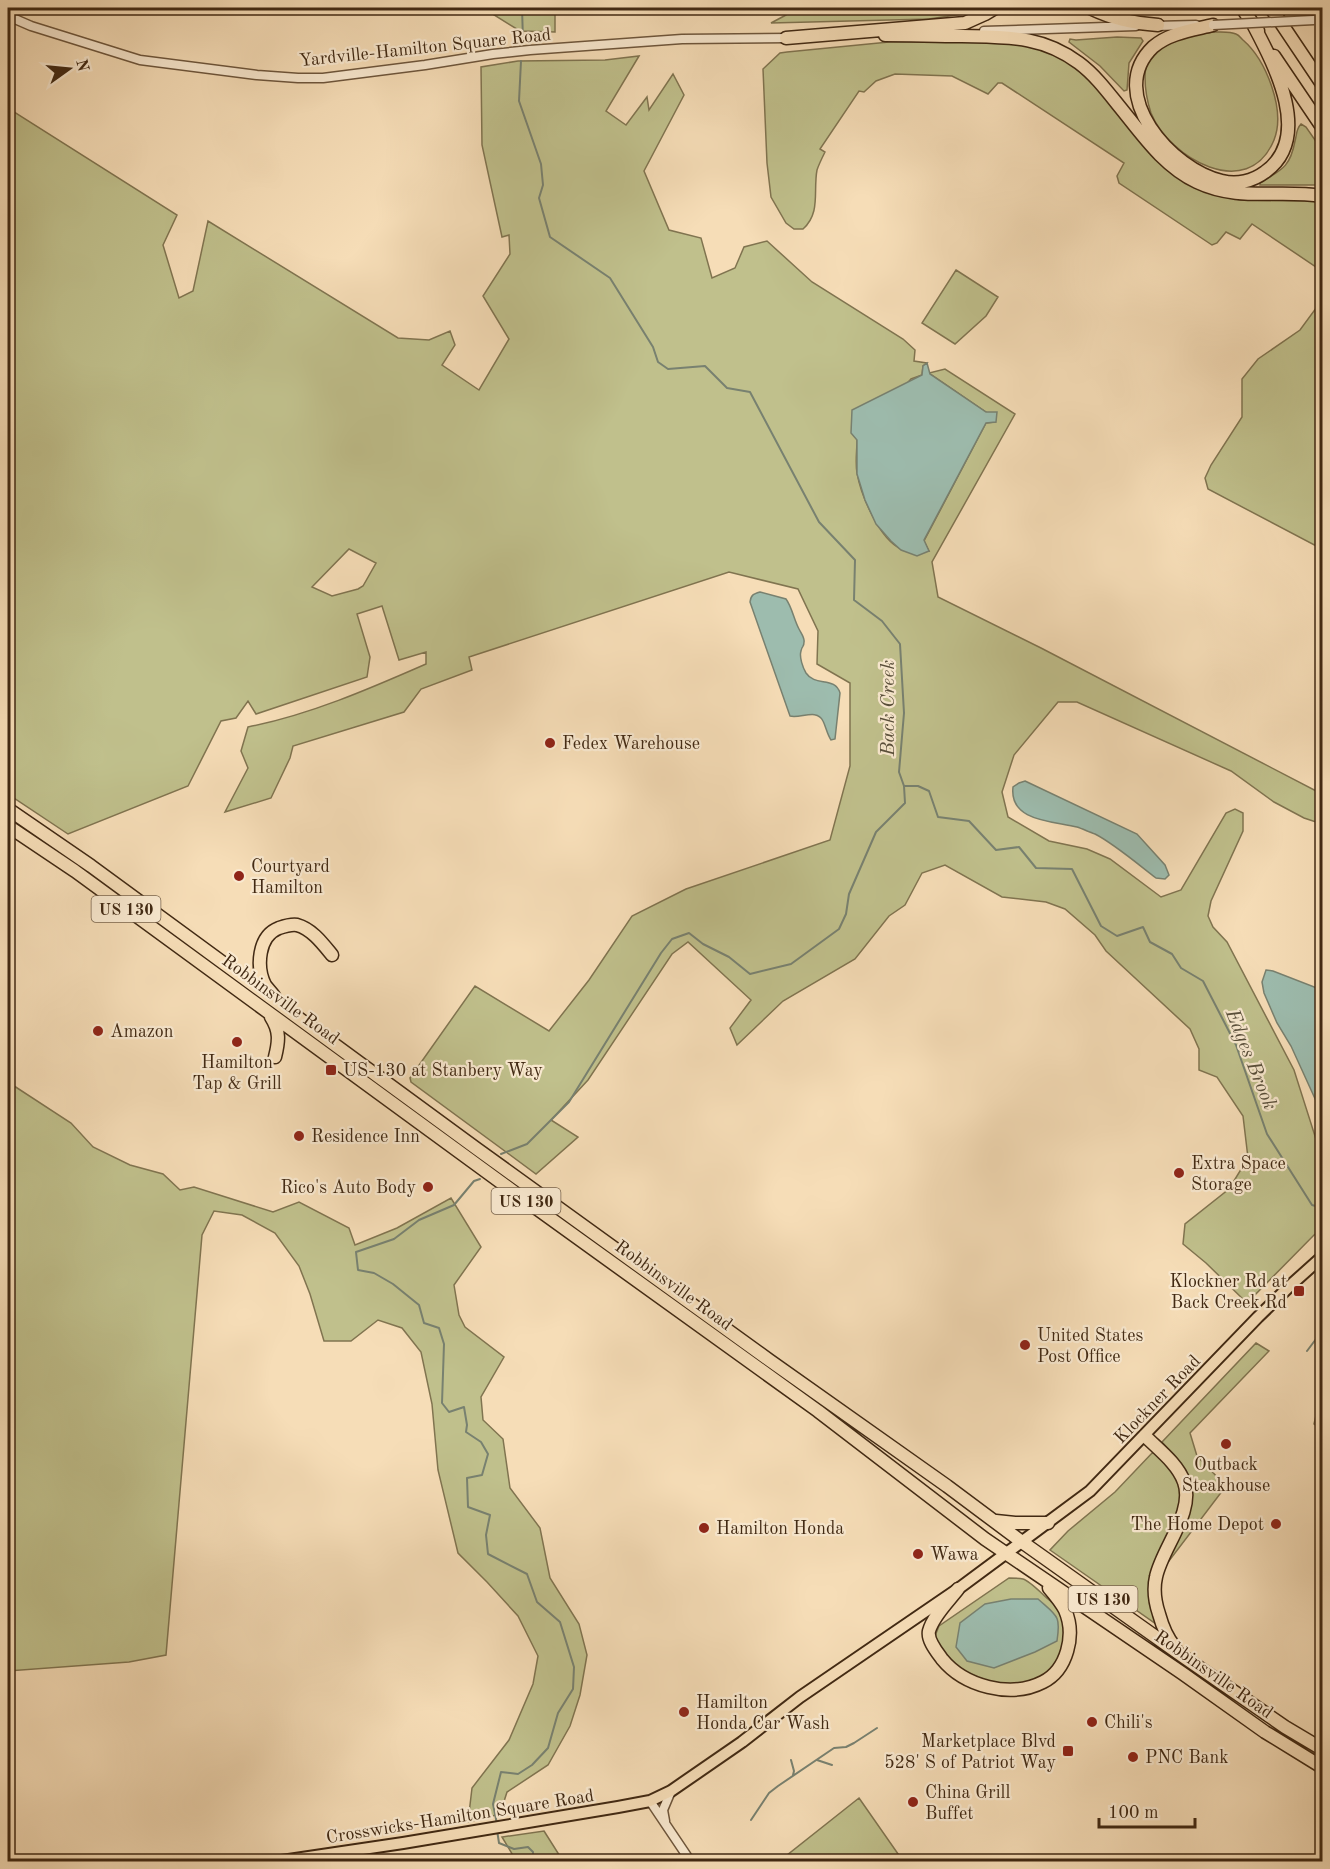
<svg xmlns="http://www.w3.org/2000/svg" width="1330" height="1869" font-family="'Old Standard TT',serif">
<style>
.green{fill:#c0c08c;stroke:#807450;stroke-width:1.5;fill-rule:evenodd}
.water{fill:#9dbcae;stroke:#788170;stroke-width:1.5}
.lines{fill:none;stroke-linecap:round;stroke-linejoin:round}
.stream{stroke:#788170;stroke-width:2}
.minor-casing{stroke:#6e563c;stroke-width:11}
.major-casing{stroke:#412913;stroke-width:14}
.highway-casing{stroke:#412913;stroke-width:15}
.minor{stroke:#f9e9d0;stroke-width:8}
.major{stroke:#f6ddb7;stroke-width:10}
.highway{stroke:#f6ddb7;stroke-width:12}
.minor-bridge-casing{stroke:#6e563c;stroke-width:11;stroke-linecap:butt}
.minor-bridge{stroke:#f9e9d0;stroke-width:8}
.poi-dot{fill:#8f2418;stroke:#f9e9d0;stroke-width:2}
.labels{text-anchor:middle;stroke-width:4.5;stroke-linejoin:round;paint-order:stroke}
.shield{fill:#f9e9d0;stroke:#78634c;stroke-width:1.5}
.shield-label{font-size:16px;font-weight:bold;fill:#412913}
.street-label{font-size:18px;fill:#412913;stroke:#f9e9d0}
.poi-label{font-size:18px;fill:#412913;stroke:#f9e9d0;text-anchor:start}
.water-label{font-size:20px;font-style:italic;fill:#584e3a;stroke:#f9e9d0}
</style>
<rect width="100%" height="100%" fill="#f6ddb7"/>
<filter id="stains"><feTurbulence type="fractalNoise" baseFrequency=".00333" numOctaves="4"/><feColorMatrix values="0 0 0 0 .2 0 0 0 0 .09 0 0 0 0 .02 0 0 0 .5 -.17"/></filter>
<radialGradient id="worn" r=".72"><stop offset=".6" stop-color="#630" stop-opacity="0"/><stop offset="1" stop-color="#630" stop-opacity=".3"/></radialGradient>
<path class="green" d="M 483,8 L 555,8 L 555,32 L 520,31 Z
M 784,8 L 983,8 L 976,12 L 929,19 L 771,23 L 786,15 Z
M 1106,8 L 1220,8 L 1219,9 C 1181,11 1143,16 1106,8 Z
M 1213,32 C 1220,32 1230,31 1236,34 C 1239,35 1241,38 1243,40 C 1266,60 1286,110 1274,140 C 1248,203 1169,158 1151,113 C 1147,101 1145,90 1145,77 C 1145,65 1150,53 1161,46 C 1175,35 1196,35 1213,32 Z
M 1117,37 L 1141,38 L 1143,41 L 1129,63 L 1127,90 L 1124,91 L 1100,66 L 1069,42 L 1070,39 L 1076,40 Z
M 889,42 L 1015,42 L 1043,47 L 1073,65 L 1211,193 L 1240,200 L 1322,201 L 1322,271 L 1252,224 L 1240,239 L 1226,232 L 1217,243 L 1212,245 L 1119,183 L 1117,176 L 1124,163 L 1002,83 L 998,83 L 988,94 L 952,76 L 895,74 L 876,81 L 864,92 L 859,91 L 820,149 L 825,152 C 822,158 819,164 817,170 C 813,191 821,213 803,229 L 794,229 L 786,223 L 771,197 L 767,163 L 763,69 L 780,53 L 787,52 Z
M 639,56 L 606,111 L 626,125 L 647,97 L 649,110 L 673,74 L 684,95 L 644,171 L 669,230 L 701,238 L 712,278 L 735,268 L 744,247 L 767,241 L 812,282 L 903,339 L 915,350 L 914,361 L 927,363 L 923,366 L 922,375 L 911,379 L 857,440 C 857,451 855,462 857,473 C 861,495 879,539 901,549 C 907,553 921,550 929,551 L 924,541 L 986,423 L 995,422 L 986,412 L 929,373 L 945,369 L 1015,414 L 932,562 L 938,597 L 1041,648 L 1322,794 L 1322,824 L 1304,818 L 1274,802 L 1231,771 L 1077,702 L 1058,702 L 1014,755 L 1002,792 L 1008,817 L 1049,841 L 1087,849 L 1110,859 L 1161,897 L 1181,890 L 1226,813 L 1235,809 L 1243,813 L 1243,831 L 1211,901 L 1208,916 L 1213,927 L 1227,942 L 1294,1070 L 1322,1158 L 1322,1230 L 1314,1235 L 1247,1303 L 1206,1263 L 1183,1244 L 1185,1224 L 1229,1189 L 1248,1158 L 1243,1116 L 1217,1077 L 1199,1070 L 1199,1049 L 1190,1029 L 1106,951 L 1095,935 L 1065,909 L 1046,902 L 1002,897 L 945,865 L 922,873 L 905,905 L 889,916 L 855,959 L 783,1001 L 737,1045 L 730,1028 L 751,1000 L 688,942 L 672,954 L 588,1080 L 551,1120 L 578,1137 L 536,1174 L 411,1082 L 410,1078 L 475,986 L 549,1031 L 589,980 L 632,916 L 686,889 L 830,840 L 850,766 L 850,683 L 817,664 L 818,631 L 798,589 L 729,572 L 469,657 L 472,670 L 421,689 L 404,712 L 293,746 L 290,758 L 271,798 L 225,812 L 248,768 L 241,751 L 248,727 C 309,715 369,689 426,664 L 426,652 L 399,660 L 382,606 L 357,614 L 370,657 L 367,677 L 256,714 L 248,701 L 236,718 L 221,721 L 188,786 L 68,834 L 8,794 L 8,108 L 177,215 L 163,245 L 179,298 L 193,291 L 208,221 L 398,338 L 429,340 L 450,331 L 455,345 L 442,365 L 479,390 L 509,339 L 483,296 L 510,254 L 509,235 L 502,237 L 482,145 L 481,67 L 518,61 L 605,60 ZM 349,549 L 376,563 L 363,586 L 358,589 L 332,596 L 312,587 Z
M 1301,124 L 1306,127 L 1322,150 L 1322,185 L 1260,185 L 1260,183 C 1281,170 1290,168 1295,141 C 1297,134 1296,129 1301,124 Z
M 956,270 L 998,297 L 986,316 L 955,344 L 922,323 Z
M 1322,300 L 1322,549 L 1208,489 L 1205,478 L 1211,465 L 1242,417 L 1242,379 L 1258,359 L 1300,330 Z
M 8,1082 L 71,1123 L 93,1147 L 130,1165 L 163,1174 L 180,1190 L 194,1187 L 273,1212 L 299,1202 L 349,1228 L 355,1245 L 397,1228 L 451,1198 L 481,1247 L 454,1285 L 459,1315 L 465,1327 L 504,1357 L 481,1397 L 483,1420 L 503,1439 L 510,1488 L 540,1528 L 550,1578 L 579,1624 L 587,1655 L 580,1695 L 570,1726 L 548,1765 L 507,1792 L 500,1814 L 468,1822 L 472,1788 L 509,1740 L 533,1684 L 538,1656 L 518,1616 L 487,1582 L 458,1553 L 438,1470 L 432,1404 L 421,1352 L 402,1328 L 378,1320 L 351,1341 L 324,1341 L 310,1294 L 299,1266 L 275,1233 L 242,1215 L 214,1211 L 202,1235 L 166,1655 L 129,1662 L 8,1671 Z
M 1256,1343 L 1269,1351 L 1190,1433 L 1197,1456 L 1223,1483 L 1223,1490 L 1169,1561 L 1167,1555 L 1191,1489 L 1186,1471 L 1162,1442 Z
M 1322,1391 L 1322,1430 L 1314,1424 Z
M 1153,1452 L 1176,1475 L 1181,1489 L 1181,1504 L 1173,1526 L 1162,1548 L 1159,1626 L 1050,1550 L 1068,1531 L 1115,1492 Z
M 1009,1578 C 1013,1578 1019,1578 1023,1579 C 1030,1581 1042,1594 1048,1599 C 1063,1611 1067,1620 1065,1639 C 1055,1710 954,1691 935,1636 L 939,1626 Z
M 859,1798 L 903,1861 L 770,1861 L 787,1855 Z
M 544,1831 L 563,1861 L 515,1861 L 514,1857 L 502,1837 Z"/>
<path class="water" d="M 927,363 L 930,374 L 986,412 L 997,412 L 996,422 L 986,423 L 924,540 L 929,551 L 917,556 L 901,550 L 891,541 L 876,524 L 865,500 L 857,474 L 857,440 L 851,433 L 852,410 L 922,375 L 923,366 Z
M 760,592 L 786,599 C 792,607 794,620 799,629 C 801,633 805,638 804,642 C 804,648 802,645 801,651 C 799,657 803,668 806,673 C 815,687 835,676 840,693 L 835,739 L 831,740 C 827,734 826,727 823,721 C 817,708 800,719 790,716 L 750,602 C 751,595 753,594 760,592 Z
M 1025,781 L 1137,834 L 1165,865 L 1169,875 L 1165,879 L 1156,878 C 1139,865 1113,843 1095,834 C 1089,832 1083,829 1077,827 C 1054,821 1009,822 1013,787 L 1019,783 Z
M 1266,970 L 1273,971 L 1322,990 L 1322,1114 L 1291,1046 L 1277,1023 L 1264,993 L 1262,982 Z
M 1011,1599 L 1038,1599 C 1057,1616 1061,1615 1057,1641 L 1035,1652 L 994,1668 L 967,1661 L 956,1647 L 960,1623 L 985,1604 Z"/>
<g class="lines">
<path class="stream" d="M 522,8 L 523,40
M 904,786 L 918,786 L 929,791 L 938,817 L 969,821 L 996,850 L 1019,847 L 1036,868 L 1072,869 L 1101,926 L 1117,936 L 1143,927 L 1150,942 L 1172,954 L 1181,968 L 1203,981 L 1236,1045 L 1267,1134 L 1312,1205 L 1322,1208
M 501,1154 L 527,1144 L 569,1102 L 661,953 L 672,939 L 689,933 L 703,944 L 729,957 L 750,974 L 791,964 L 839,929 L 846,914 L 849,894 L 876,832 L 905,803 L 904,786 L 899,772 L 904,713 L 900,644 L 882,621 L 854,600 L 855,560 L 819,522 L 750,392 L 727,388 L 705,366 L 668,369 L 658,362 L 653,347 L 610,278 L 550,237 L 539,198 L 543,185 L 541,164 L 519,101 L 521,61
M 480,1179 L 474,1181 L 454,1205 L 419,1220 L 394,1239 L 356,1252 L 358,1270 L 374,1273 L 393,1284 L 419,1305 L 424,1323 L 439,1328 L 444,1344 L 442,1403 L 449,1412 L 464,1407 L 467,1425 L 466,1432 L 481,1442 L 488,1454 L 482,1475 L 467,1478 L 468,1507 L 490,1515 L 486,1535 L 488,1554 L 527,1574 L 537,1602 L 560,1622 L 574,1667 L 573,1689 L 558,1713 L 548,1748 L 532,1765 L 518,1774 L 501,1772 L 493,1804 L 497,1824
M 1307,1351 L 1316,1339 L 1322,1324
M 791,1760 L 794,1771 L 793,1775
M 817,1760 L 832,1765
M 751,1820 L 769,1793 L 778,1786 L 834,1748 L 846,1747 L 854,1743 L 877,1728
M 497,1830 L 499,1843 L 514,1849 L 528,1847 L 533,1852 L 533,1862"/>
<defs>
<path id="minor" d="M 8,16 L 31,26 L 140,60 L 257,75 L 298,78 L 323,78 L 425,65 L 493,54 L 530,50 L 682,39 L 791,38
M 1155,26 L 1196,25
M 984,31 L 1136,26
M 650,1801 L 691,1862
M 665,1821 L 663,1810 L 671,1791"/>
<path id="major" d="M 275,1862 L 403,1843 L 618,1807 L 650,1801 L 671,1791 L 742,1742 L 800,1697 L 958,1589 L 1090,1491 L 1258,1317 L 1293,1283 L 1322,1257"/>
<path id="highway" d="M 1090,8 C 1113,19 1133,23 1158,25
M 1242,8 L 1258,31
M 1271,8 L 1322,84
M 1213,25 C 1193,30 1169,33 1153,47 C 1104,94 1172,170 1222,181 C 1237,185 1253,181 1265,172 C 1313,138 1275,66 1254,26
M 885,35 C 911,35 936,36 962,36 C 1006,37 1042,35 1079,63 C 1095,75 1107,91 1119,106 C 1142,134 1163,166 1197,182 C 1239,202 1279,189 1322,196
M 786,38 L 965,23 L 985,14 L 995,8
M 1274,56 L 1322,127
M 8,809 L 91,866 L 477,1149 L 769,1360 L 947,1486 L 1022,1542 L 1184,1657 L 1285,1727 L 1322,1749
M 8,826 L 75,871 L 536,1208 L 818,1411 L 985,1539 L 1182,1673 L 1265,1732 L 1322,1767
M 274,996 C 271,992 267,988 265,985 C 256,967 258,936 279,928 C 285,926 291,924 297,925 C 312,929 323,944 332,955
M 271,1017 C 280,1031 279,1041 275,1057
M 1145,1436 C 1158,1449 1178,1464 1184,1482 C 1195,1512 1162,1548 1156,1577 C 1153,1590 1155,1602 1159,1614 C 1162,1625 1167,1638 1175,1647
M 996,1521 L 1015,1523 L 1048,1523
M 958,1589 C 949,1601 933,1616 929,1631 C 927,1640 937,1652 942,1659 C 964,1686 1010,1699 1043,1682 C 1067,1670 1076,1635 1065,1610 C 1061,1602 1055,1595 1049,1588"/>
</defs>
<use href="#minor" class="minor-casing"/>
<use href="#major" class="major-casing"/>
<use href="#highway" class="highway-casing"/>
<use href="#minor" class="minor"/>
<use href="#major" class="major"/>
<use href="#highway" class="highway"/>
<defs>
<path id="minor-bridge" d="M 1213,25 L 1314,20"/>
</defs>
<use href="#minor-bridge" class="minor-bridge-casing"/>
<use href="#minor-bridge" class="minor-bridge"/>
</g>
<g class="poi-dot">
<circle cx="550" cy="743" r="6"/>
<circle cx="239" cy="876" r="6"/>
<circle cx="98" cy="1031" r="6"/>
<circle cx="237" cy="1042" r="6"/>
<rect x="325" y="1064" width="12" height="12" rx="3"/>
<circle cx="299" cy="1136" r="6"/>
<circle cx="1179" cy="1173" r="6"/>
<circle cx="428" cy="1187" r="6"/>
<rect x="1293" y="1285" width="12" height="12" rx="3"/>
<circle cx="1025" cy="1345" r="6"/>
<circle cx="1226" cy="1444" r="6"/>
<circle cx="1276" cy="1524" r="6"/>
<circle cx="704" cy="1528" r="6"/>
<circle cx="918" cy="1554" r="6"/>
<circle cx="684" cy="1712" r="6"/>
<circle cx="1092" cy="1722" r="6"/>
<rect x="1062" y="1745" width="12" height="12" rx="3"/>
<circle cx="1133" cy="1757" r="6"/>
<circle cx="913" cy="1802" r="6"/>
</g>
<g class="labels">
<g class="shield">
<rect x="91.5" y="896" width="69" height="26" rx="4.5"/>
<rect x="491.5" y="1188" width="69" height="26" rx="4.5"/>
<rect x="1068.5" y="1586" width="69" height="26" rx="4.5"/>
</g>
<g class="shield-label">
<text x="126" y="915">US 130</text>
<text x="526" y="1207">US 130</text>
<text x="1103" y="1605">US 130</text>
</g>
<g class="street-label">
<text transform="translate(425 47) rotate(-6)" y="6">Yardville-Hamilton Square Road</text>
<text transform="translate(281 999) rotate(36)" y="6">Robbinsville Road</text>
<text transform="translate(674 1285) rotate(36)" y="6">Robbinsville Road</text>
<text transform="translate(1157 1399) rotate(-46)" y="6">Klockner Road</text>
<text transform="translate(1214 1674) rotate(35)" y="6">Robbinsville Road</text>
<text transform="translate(460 1816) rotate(-9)" y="6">Crosswicks-Hamilton Square Road</text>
</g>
<g class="poi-label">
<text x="562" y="749">Fedex Warehouse</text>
<text x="251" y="872">Courtyard<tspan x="251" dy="21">Hamilton</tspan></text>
<text x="110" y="1037">Amazon</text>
<text x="237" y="1068" text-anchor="middle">Hamilton<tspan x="237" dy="21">Tap &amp; Grill</tspan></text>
<text x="343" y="1076">US-130 at Stanbery Way</text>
<text x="311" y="1142">Residence Inn</text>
<text x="1191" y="1169">Extra Space<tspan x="1191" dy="21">Storage</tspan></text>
<text x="416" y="1193" text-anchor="end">Rico's Auto Body</text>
<text x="1287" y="1287" text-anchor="end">Klockner Rd at<tspan x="1287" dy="21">Back Creek Rd</tspan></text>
<text x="1037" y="1341">United States<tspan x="1037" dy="21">Post Office</tspan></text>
<text x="1226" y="1470" text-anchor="middle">Outback<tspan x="1226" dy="21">Steakhouse</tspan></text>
<text x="1264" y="1530" text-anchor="end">The Home Depot</text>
<text x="716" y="1534">Hamilton Honda</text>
<text x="930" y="1560">Wawa</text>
<text x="696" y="1708">Hamilton<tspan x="696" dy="21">Honda Car Wash</tspan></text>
<text x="1104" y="1728">Chili's</text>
<text x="1056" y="1747" text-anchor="end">Marketplace Blvd<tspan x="1056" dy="21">528' S of Patriot Way</tspan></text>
<text x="1145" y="1763">PNC Bank</text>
<text x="925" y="1798">China Grill<tspan x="925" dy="21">Buffet</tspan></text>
</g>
<g class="water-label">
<text transform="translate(887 708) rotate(-90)" y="7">Back Creek</text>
<text transform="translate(1252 1059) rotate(68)" y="7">Edges Brook</text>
</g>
</g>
<rect width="1330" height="1869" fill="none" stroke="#f6ddb7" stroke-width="30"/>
<rect x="9" y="9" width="1312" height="1851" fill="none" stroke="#412913" stroke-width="3"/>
<rect x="15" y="15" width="1300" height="1839" fill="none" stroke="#412913" stroke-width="1.5"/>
<g transform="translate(69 69) rotate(75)" stroke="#f9e9d0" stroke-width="4.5" paint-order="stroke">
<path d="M0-4.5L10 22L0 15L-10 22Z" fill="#412913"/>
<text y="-9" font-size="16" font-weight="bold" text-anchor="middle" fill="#412913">N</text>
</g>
<path d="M1099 1818v9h96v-9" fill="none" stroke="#412913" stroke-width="3"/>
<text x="1108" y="1818" font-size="18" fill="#412913" stroke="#f9e9d0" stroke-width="4.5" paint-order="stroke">100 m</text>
<rect width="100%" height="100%" filter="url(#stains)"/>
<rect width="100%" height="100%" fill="url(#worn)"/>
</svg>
